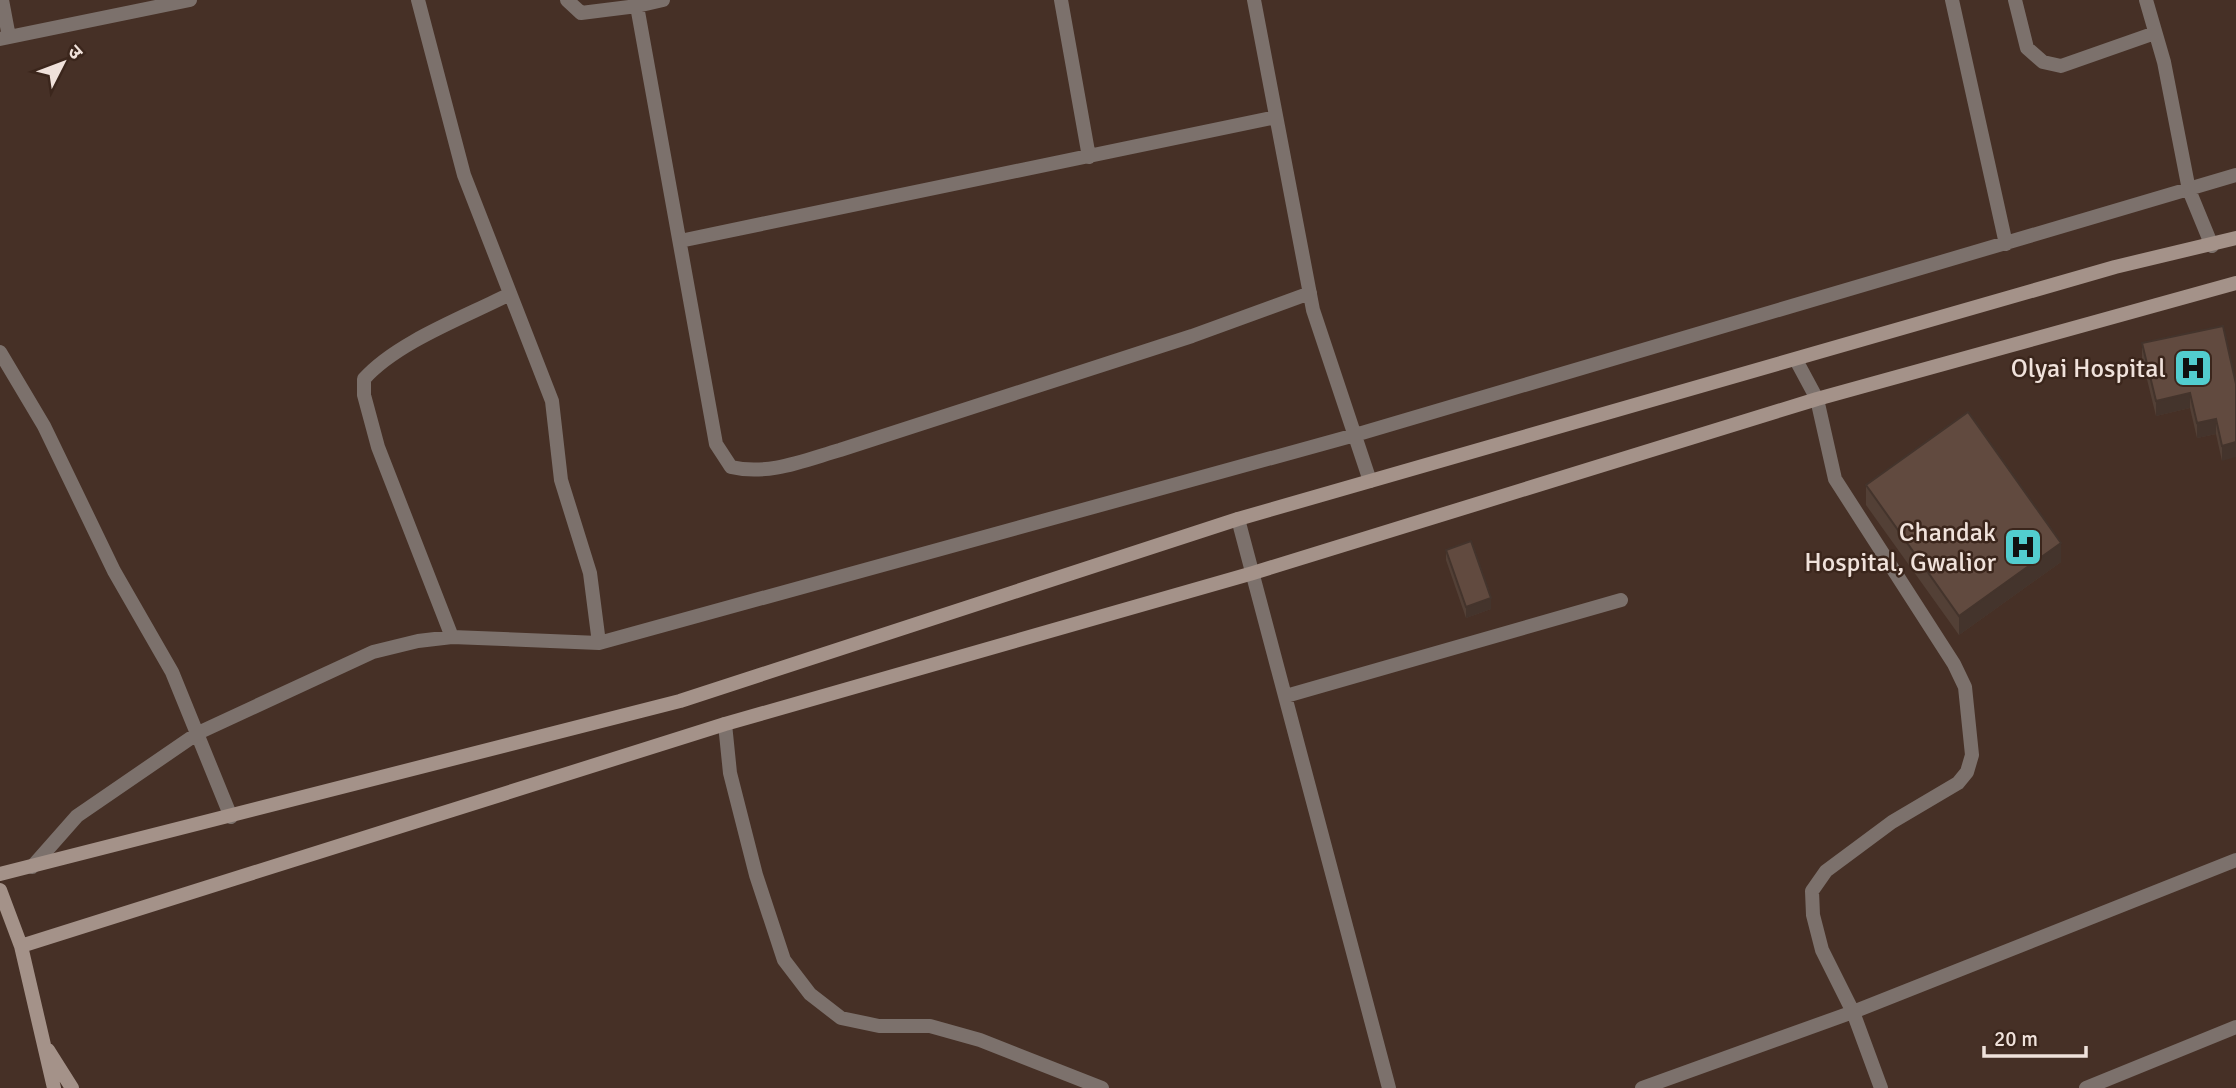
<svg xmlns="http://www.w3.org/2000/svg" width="2236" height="1088" font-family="Signika,'Noto Sans Devanagari',sans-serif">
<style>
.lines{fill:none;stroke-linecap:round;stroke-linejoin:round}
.street{stroke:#7c716c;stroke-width:14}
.secondary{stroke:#a49289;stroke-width:14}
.wall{fill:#534036}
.shaded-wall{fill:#44342c}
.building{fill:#614a3f;stroke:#44342c;stroke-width:2}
.labels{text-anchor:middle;stroke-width:5;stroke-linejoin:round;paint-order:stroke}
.poi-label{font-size:26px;fill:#f0e2db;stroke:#3b261c;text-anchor:end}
</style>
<rect width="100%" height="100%" fill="#463026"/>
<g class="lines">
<path class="street" d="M 2,0 L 9,37
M 418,0 L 464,175 L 552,401 L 561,480 L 590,573 L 599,643
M 567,0 L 581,13 L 637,6 L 716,444 L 731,467 C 768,476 805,460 840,450 L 1192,336 L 1310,293
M 1061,0 L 1089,157
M 1254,0 L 1313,310 L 1370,481
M 1952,0 L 2006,244
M 2015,0 L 2027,48 L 2043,62 L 2061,66 L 2155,33
M 2146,0 L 2164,62 L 2189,190 L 2212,246
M 637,6 L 663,0
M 0,39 L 190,0
M 680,241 L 1276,117
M 0,352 L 44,426 L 114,571 L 172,672 L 231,817
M 1796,360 L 1817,399 L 1835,479 L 1954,664 L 1965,687 L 1972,755 L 1967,772 L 1958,783 L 1892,822 L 1826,871 L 1812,891 L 1813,915 L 1822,950 L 1853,1012 L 1881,1088
M 1238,519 L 1389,1088
M 452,637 L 378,447 L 364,395 L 364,379 C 397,342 465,317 510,294
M 1286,696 L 1621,600
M 725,724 L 730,773 L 756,875 L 784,960 L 810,994 L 841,1018 L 879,1026 L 930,1026 L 980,1040 L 1102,1088
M 32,867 L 77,816 L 198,733 L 373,652 L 418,641 L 452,637 L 599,643 L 1355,435 L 2236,175
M 1642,1088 L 1853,1012 L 2236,860
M 2086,1088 L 2236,1027"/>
<path class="secondary" d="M 0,874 L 680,701 L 1238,519 L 2115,267 L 2236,238
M 0,890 L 21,946 L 54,1088
M 21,946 L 725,724 L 1253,573 L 1817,399 L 2236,283
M 48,1050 L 72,1088"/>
</g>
<path class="wall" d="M 2223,326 L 2222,461 L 2216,434 L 2197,438 L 2190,408 L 2156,416 L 2142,359 L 2142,343 Z
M 1866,485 L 2061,562 L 1959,635 L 1866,505 Z
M 1446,550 L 1491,609 L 1466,618 L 1446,560 Z"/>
<path class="shaded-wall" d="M 2190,393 L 2190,408 L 2156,416 L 2156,401 Z
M 2216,419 L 2216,434 L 2197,438 L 2197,423 Z
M 2236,442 L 2236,457 L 2222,461 L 2222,446 Z
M 2061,543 L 2061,562 L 1959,635 L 1959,616 Z
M 1491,598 L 1491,609 L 1466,618 L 1466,607 Z"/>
<path class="building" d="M 2223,326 L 2236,384 L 2236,442 L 2222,446 L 2216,419 L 2197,423 L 2190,393 L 2156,401 L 2142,343 Z
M 1968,412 L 2061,543 L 1959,616 L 1866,485 Z
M 1471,541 L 1491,598 L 1466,607 L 1446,550 Z"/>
<defs>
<symbol id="hospital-square" viewBox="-11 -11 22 22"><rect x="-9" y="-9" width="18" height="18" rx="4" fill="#52cdcf" stroke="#3b261c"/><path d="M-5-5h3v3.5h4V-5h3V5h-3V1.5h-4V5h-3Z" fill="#111"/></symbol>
</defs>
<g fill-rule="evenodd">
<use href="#hospital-square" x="2171" y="346" width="44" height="44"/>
<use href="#hospital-square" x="2001" y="525" width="44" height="44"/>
</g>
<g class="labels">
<g class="poi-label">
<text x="2166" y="377">Olyai Hospital</text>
<text x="1996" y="541">Chandak<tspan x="1996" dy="30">Hospital, Gwalior</tspan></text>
</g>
</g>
<g transform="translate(63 63) rotate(48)" stroke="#3b261c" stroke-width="5" paint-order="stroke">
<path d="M0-5L12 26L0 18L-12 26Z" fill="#f0e2db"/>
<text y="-10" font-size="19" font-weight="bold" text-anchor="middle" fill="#f0e2db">उ</text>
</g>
<path d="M1984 1046v10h102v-10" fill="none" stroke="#f0e2db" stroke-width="3.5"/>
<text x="1994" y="1046" font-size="21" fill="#f0e2db" stroke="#3b261c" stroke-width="5" paint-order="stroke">20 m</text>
</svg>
